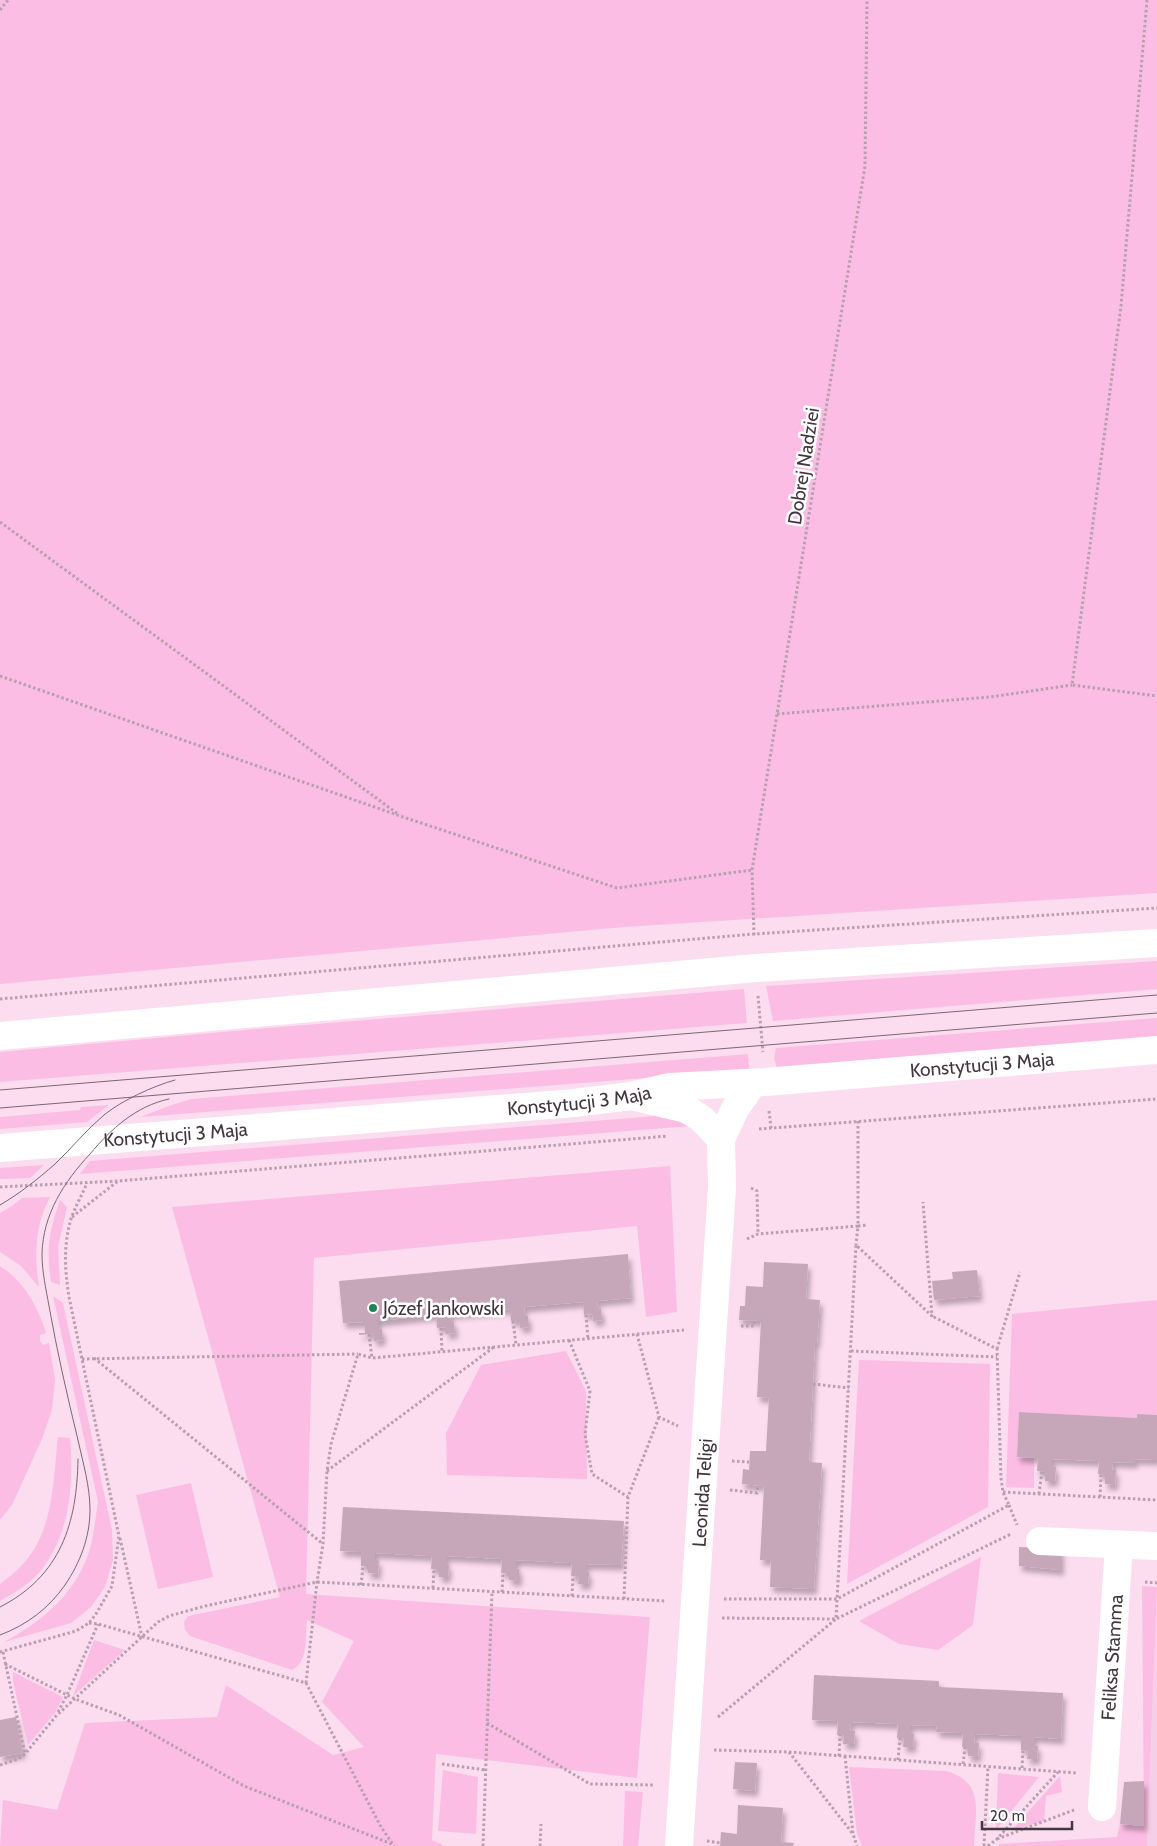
<svg xmlns="http://www.w3.org/2000/svg" width="1157" height="1846" font-family="Cabin,sans-serif">
<style>
.built{fill:#f5cfe7}
.green{fill:#fcbde4}
.building{fill:#c5a7b9;filter:url(#shadow)}
.lines{fill:none;stroke-linecap:round;stroke-linejoin:round}
.path{stroke:#b89fae;stroke-width:3;stroke-dasharray:2.5 2.5;stroke-linecap:butt}
.street{stroke:#fff;stroke-width:28}
.secondary{stroke:#fff;stroke-width:28}
.tram{stroke:#7a6874;stroke-width:1}
.poi-dot{fill:#21825a;stroke:#fff;stroke-width:2}
.labels{text-anchor:middle;stroke-width:5;stroke-linejoin:round;paint-order:stroke}
.street-label{font-size:19px;fill:#43373f;stroke:#fff}
.poi-label{font-size:19px;fill:#43373f;stroke:#fff;text-anchor:start}
</style>
<defs>
<filter id="shadow"><feDropShadow dx="3" dy="5.5" stdDeviation="2.5" flood-color="#0004"/></filter>
</defs>
<rect width="100%" height="100%" fill="#fcdcef"/>
<path class="built" d="M 1157,1594 L 1157,1846 L 1147,1846 Z"/>
<path class="green" d="M 0,0 L 1157,0 L 1157,893 L 624,927 L 0,984 Z
M 1157,961 L 1157,989 L 773,1021 L 766,986 Z
M 744,989 L 747,1023 L 0,1082 L 0,1052 L 268,1028 Z
M 1157,1018 L 1157,1039 L 777,1068 L 774,1058 L 776,1048 Z
M 748,1054 L 749,1070 L 141,1117 L 166,1107 L 191,1099 Z
M 109,1105 L 87,1122 L 0,1129 L 0,1117 L 80,1110 L 81,1107 Z
M 656,1116 L 672,1116 L 691,1126 L 80,1174 L 90,1161 Z
M 44,1165 L 30,1178 L 0,1179 L 0,1168 Z
M 670,1166 L 677,1312 L 646,1317 L 637,1226 L 314,1258 L 306,1594 L 650,1617 L 637,1778 L 436,1754 L 432,1840 L 445,1846 L 0,1846 L 3,1800 L 57,1810 L 85,1723 L 217,1717 L 226,1685 L 333,1755 L 364,1747 L 322,1702 L 354,1641 L 307,1620 C 305,1636 309,1662 292,1670 L 190,1636 L 185,1630 L 184,1622 L 188,1616 L 280,1597 L 172,1207 Z
M 50,1197 C 35,1225 34,1256 39,1287 L 21,1266 L 0,1252 L 0,1213 L 12,1206 L 22,1198 Z
M 60,1200 L 67,1207 L 58,1247 L 60,1285 L 51,1282 C 46,1248 49,1232 60,1200 Z
M 0,1266 C 24,1281 38,1307 46,1333 L 40,1335 L 40,1341 L 43,1345 L 49,1343 L 55,1379 L 52,1410 L 42,1439 L 12,1505 L 0,1520 Z
M 53,1296 L 63,1303 L 112,1530 L 113,1560 L 105,1587 L 91,1607 L 71,1623 L 4,1642 C 41,1622 73,1596 88,1555 C 94,1538 95,1519 98,1502 Z
M 1157,1300 L 1157,1415 L 1137,1418 L 1019,1412 L 1017,1457 L 1034,1458 L 1034,1488 L 1006,1487 L 1012,1314 Z
M 566,1351 L 586,1391 L 587,1479 L 447,1475 L 446,1433 L 481,1365 Z
M 859,1360 L 990,1364 L 988,1507 L 847,1584 Z
M 58,1437 L 70,1438 C 74,1486 70,1540 35,1577 C 25,1587 12,1594 0,1601 L 0,1584 C 7,1578 15,1573 21,1566 C 54,1533 53,1481 58,1437 Z
M 191,1483 L 213,1577 L 158,1589 L 136,1495 Z
M 981,1557 L 973,1625 L 938,1650 L 899,1644 L 859,1621 Z
M 1142,1586 L 1157,1587 L 1147,1846 L 999,1846 L 999,1844 L 1117,1837 L 1120,1824 L 1144,1825 Z
M 94,1640 L 125,1650 L 73,1696 Z
M 13,1672 L 63,1697 L 55,1713 L 28,1745 L 13,1682 Z
M 849,1767 L 946,1771 C 986,1782 975,1813 974,1846 L 862,1846 L 857,1834 Z
M 443,1770 L 478,1777 L 476,1834 L 438,1831 Z
M 998,1773 L 1039,1777 L 996,1830 Z
M 1060,1776 L 1062,1792 L 1046,1796 L 1044,1821 L 1012,1830 Z
M 625,1791 L 643,1792 L 638,1846 L 623,1846 Z"/>
<path class="building" d="M 628,1254 L 631,1298 L 597,1301 L 598,1309 L 601,1309 L 602,1320 L 593,1321 L 592,1314 L 584,1315 L 583,1302 L 524,1307 L 525,1316 L 528,1316 L 529,1327 L 520,1328 L 519,1321 L 511,1321 L 510,1309 L 450,1314 L 451,1322 L 454,1322 L 455,1333 L 446,1334 L 446,1327 L 437,1328 L 436,1315 L 378,1321 L 378,1329 L 382,1329 L 383,1340 L 374,1341 L 373,1334 L 359,1335 L 359,1333 L 365,1333 L 364,1322 L 343,1323 L 339,1281 Z
M 764,1262 L 808,1264 L 806,1299 L 820,1300 L 817,1343 L 815,1343 L 809,1462 L 822,1463 L 814,1589 L 770,1587 L 771,1560 L 760,1560 L 764,1486 L 742,1484 L 743,1469 L 749,1470 L 750,1451 L 766,1451 L 769,1398 L 757,1397 L 761,1321 L 739,1320 L 740,1306 L 745,1306 L 746,1286 L 763,1287 Z
M 977,1270 L 980,1296 L 934,1300 L 932,1281 L 953,1279 L 952,1272 Z
M 1019,1412 L 1137,1418 L 1137,1414 L 1157,1415 L 1157,1460 L 1135,1459 L 1135,1463 L 1113,1462 L 1112,1470 L 1116,1470 L 1115,1485 L 1105,1484 L 1105,1475 L 1098,1474 L 1099,1461 L 1052,1459 L 1052,1467 L 1056,1467 L 1055,1481 L 1045,1481 L 1045,1472 L 1037,1471 L 1038,1458 L 1017,1457 Z
M 343,1507 L 624,1521 L 621,1565 L 586,1564 L 586,1572 L 589,1572 L 588,1584 L 578,1584 L 579,1577 L 571,1576 L 572,1563 L 516,1560 L 516,1568 L 519,1569 L 519,1581 L 509,1580 L 509,1573 L 501,1573 L 502,1559 L 446,1556 L 446,1565 L 449,1565 L 448,1577 L 439,1577 L 439,1569 L 431,1569 L 432,1556 L 375,1553 L 375,1561 L 379,1561 L 378,1574 L 368,1573 L 368,1566 L 361,1566 L 361,1552 L 340,1551 Z
M 1019,1547 L 1061,1549 L 1061,1570 L 1019,1566 Z
M 814,1675 L 939,1681 L 939,1687 L 1063,1693 L 1061,1739 L 1034,1737 L 1034,1746 L 1038,1746 L 1037,1759 L 1027,1759 L 1028,1750 L 1021,1750 L 1021,1736 L 975,1734 L 974,1743 L 979,1743 L 978,1757 L 968,1756 L 968,1748 L 962,1747 L 963,1733 L 936,1732 L 937,1726 L 910,1725 L 910,1734 L 914,1734 L 913,1747 L 903,1747 L 904,1738 L 897,1738 L 898,1724 L 851,1722 L 850,1731 L 855,1731 L 854,1744 L 843,1744 L 844,1735 L 837,1735 L 838,1721 L 812,1720 Z
M 16,1717 L 23,1753 L 0,1757 L 0,1720 Z
M 735,1762 L 757,1763 L 755,1791 L 733,1789 Z
M 1144,1781 L 1144,1826 L 1120,1824 L 1124,1782 Z
M 738,1805 L 783,1808 L 781,1842 L 794,1843 L 793,1846 L 720,1846 L 721,1832 L 737,1834 Z"/>
<g class="lines">
<path class="path" d="M 1147,0 L 1121,306 L 1072,685 L 1157,696
M 0,10 L 8,0
M 0,522 L 398,814
M 0,676 L 403,817 L 617,888 L 752,870
M 777,714 L 990,697 L 1072,685
M 754,935 L 752,870 L 865,166 L 867,0
M 758,996 L 763,1052
M 0,999 L 754,934 L 1157,908
M 769,1111 L 771,1128
M 858,1121 L 858,1226 L 868,1225
M 759,1129 L 1157,1099
M 0,1187 L 118,1181 L 668,1136
M 751,1188 L 757,1191 L 758,1234
M 72,1217 L 118,1181
M 747,1239 L 758,1234 L 858,1226 L 856,1245
M 586,1315 L 588,1339
M 513,1321 L 516,1345
M 741,1326 L 754,1326 L 754,1321
M 441,1328 L 442,1352
M 369,1334 L 372,1358
M 637,1334 L 659,1417 L 678,1426
M 569,1340 L 590,1391 L 585,1434 L 592,1474 L 628,1497
M 997,1349 L 1020,1272
M 851,1351 L 997,1357
M 94,1358 L 323,1544
M 82,1359 L 358,1354
M 813,1384 L 849,1388
M 732,1461 L 749,1462
M 327,1471 L 494,1347
M 730,1490 L 757,1493 L 758,1485
M 1003,1492 L 1157,1500
M 1039,1494 L 1042,1471
M 1100,1497 L 1101,1474
M 1009,1505 L 1017,1525
M 120,1538 L 142,1637
M 1145,1582 L 1157,1583
M 361,1585 L 363,1566
M 433,1588 L 434,1569
M 502,1592 L 503,1573
M 572,1596 L 573,1576
M 624,1599 L 628,1497 L 659,1417
M 724,1599 L 837,1599 L 1009,1505 L 1003,1492 L 1001,1478 L 997,1349 L 932,1316
M 722,1618 L 836,1619 L 1011,1534
M 89,1623 L 98,1624 L 306,1683 L 381,1827 L 394,1846
M 0,1652 L 76,1631 L 89,1623 L 96,1614 L 112,1586 L 119,1536 L 69,1297 C 65,1271 63,1246 71,1219 C 75,1207 82,1195 87,1183
M 3,1652 L 25,1754
M 5,1664 L 75,1699 L 119,1715 L 244,1786 L 392,1844
M 306,1683 L 317,1582 L 323,1544 L 327,1471 L 331,1444 L 358,1354 L 372,1358 L 684,1330
M 58,1712 L 67,1695 L 98,1624
M 718,1717 L 836,1619 L 856,1245 L 932,1316 L 923,1202
M 487,1723 L 590,1784 L 655,1785
M 714,1750 L 789,1752 L 1077,1773
M 789,1752 L 853,1834
M 839,1756 L 840,1735
M 845,1756 L 853,1834 L 857,1846
M 898,1760 L 900,1738
M 442,1764 L 486,1770
M 963,1764 L 965,1747
M 0,1765 L 18,1759 L 25,1754 L 56,1716 L 158,1622 L 169,1616 L 205,1606 L 317,1582 L 666,1601
M 1022,1768 L 1023,1750
M 997,1839 L 1074,1810
M 707,1841 L 721,1843
M 483,1846 L 492,1592
M 540,1846 L 541,1824
M 984,1846 L 988,1766
M 988,1846 L 997,1839 L 1058,1772"/>
<g class="street">
<path d="M 631,1096 L 686,1109 L 702,1119 L 721,1139"/>
<path d="M 1040,1541 L 1157,1546"/>
<path id="s1" d="M 1102,1807 L 1119,1545"/>
<path id="s2" d="M 679,1846 L 722,1187 L 721,1139 L 735,1109 L 753,1083"/>
</g>
<g class="secondary">
<path d="M 0,1036 L 756,968 L 1157,943"/>
<path id="s3" d="M 0,1148 L 574,1103 L 631,1096 L 670,1087 L 765,1082 L 1157,1050"/>
</g>
<path class="tram" d="M 0,1090 L 1157,995
M 0,1108 L 1157,1013
M 0,1205 C 19,1194 38,1179 55,1164 C 72,1148 86,1130 104,1115 C 121,1101 153,1086 175,1080
M 0,1607 C 61,1576 77,1523 78,1459
M 0,1635 C 27,1625 49,1608 65,1585 C 80,1563 90,1537 90,1510 C 90,1486 83,1463 78,1440 C 67,1395 57,1351 49,1306 C 46,1289 42,1272 42,1254 C 43,1214 64,1182 90,1154 C 111,1129 136,1106 169,1099"/>
</g>
<circle class="poi-dot" cx="373" cy="1308" r="5"/>
<g class="labels">
<g class="street-label">
<text transform="translate(803 466) rotate(-81)" y="7">Dobrej Nadziei</text>
<text dy="7" stroke="none"><textPath href="#s3" startOffset="986">Konstytucji 3 Maja</textPath></text>
<text dy="7" stroke="none"><textPath href="#s3" startOffset="581">Konstytucji 3 Maja</textPath></text>
<text dy="7" stroke="none"><textPath href="#s3" startOffset="176">Konstytucji 3 Maja</textPath></text>
<text dy="7" stroke="none"><textPath href="#s2" startOffset="354">Leonida Teligi</textPath></text>
<text dy="7" stroke="none"><textPath href="#s1" startOffset="150">Feliksa Stamma</textPath></text>
</g>
<g class="poi-label">
<text x="383" y="1315">Józef Jankowski</text>
</g>
</g>
<path d="M982 1821v8h90v-8" fill="none" stroke="#43373f" stroke-width="2.5"/>
<text x="990" y="1821" font-size="15" fill="#43373f" stroke="#ffffff" stroke-width="4" paint-order="stroke">20 m</text>
</svg>
